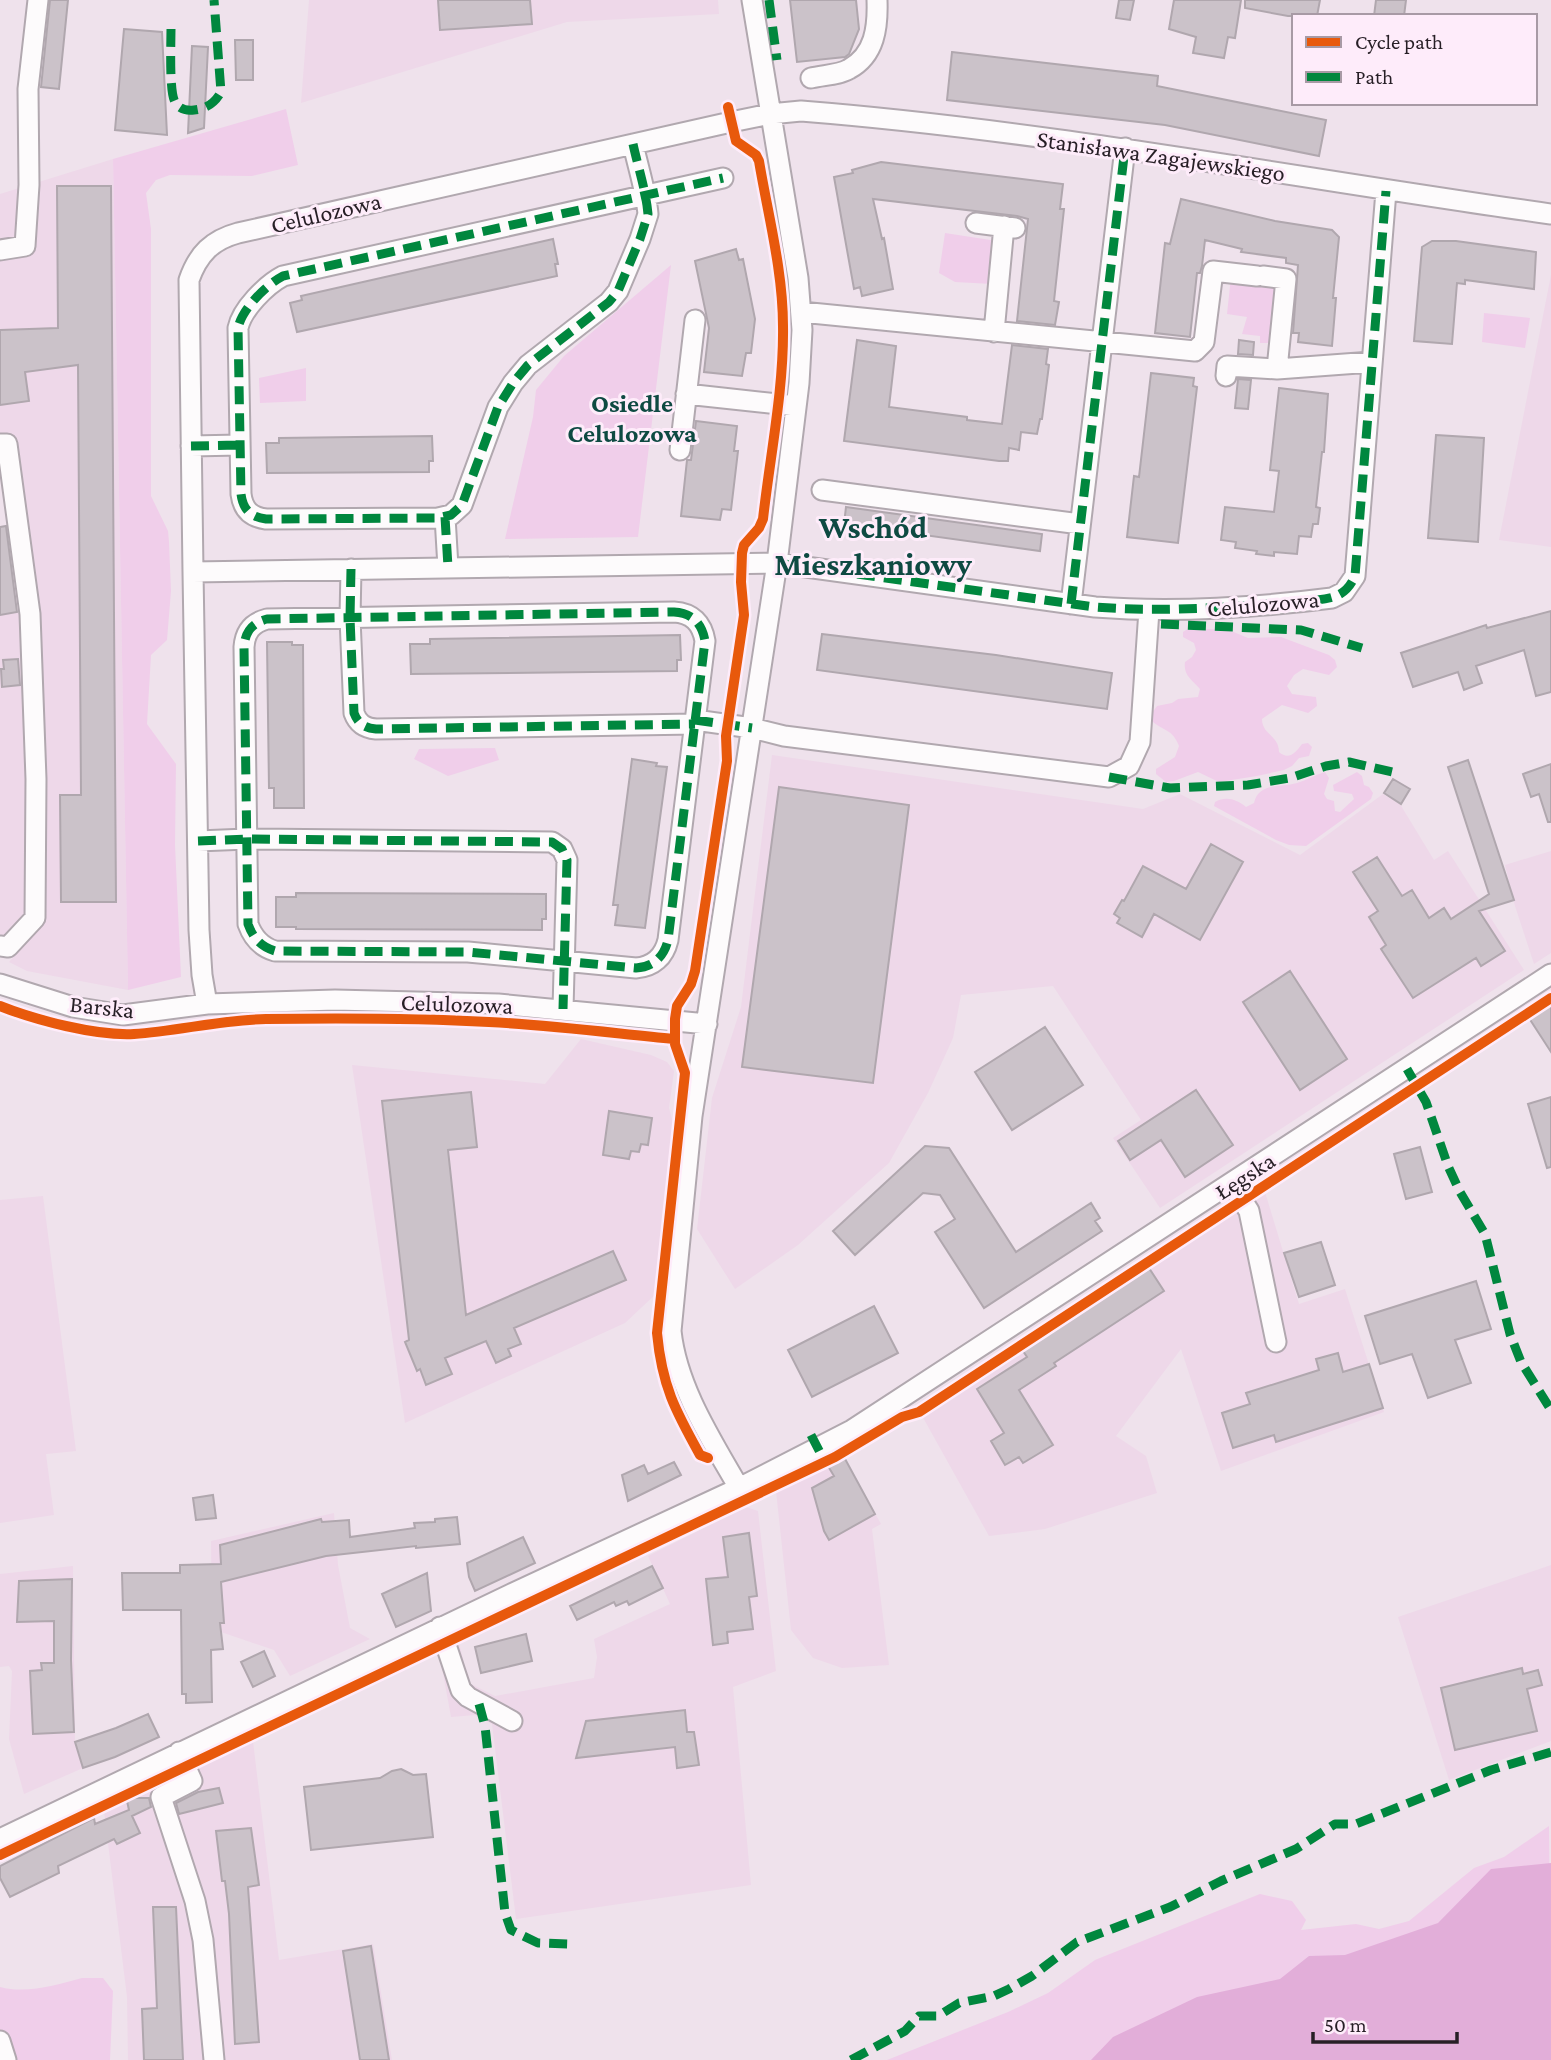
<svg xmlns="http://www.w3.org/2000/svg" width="1551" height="2060" font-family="'Crimson Pro',serif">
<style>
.built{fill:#eed8e9}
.green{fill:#f0ceea}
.water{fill:#e2aed9}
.building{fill:#cbc2c9;stroke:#b0a7ae;stroke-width:2}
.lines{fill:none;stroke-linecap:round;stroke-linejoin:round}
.minor-casing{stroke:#b1a8af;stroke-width:23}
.minor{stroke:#fdfbfc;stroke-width:19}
.quiet{stroke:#00873e;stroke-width:9;stroke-dasharray:18 9;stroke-linecap:butt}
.cycleway-casing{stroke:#feecfa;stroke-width:15}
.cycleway{stroke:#e8590c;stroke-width:10}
.labels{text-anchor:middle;stroke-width:6;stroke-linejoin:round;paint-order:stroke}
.street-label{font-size:24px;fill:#271f26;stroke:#feecfa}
.neighbourhood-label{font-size:26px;font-weight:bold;fill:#0e4a42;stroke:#feecfa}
.district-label{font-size:32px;font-weight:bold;fill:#0e4a42;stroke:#feecfa}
</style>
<rect width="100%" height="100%" fill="#efe2ec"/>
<path class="built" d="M 309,0 L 718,0 L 719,14 L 567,22 L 301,103 Z
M 113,159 L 128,990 L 27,971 L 9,962 L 44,924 L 44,788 L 7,476 L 0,473 L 0,194 Z
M 1551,275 L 1551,547 L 1499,540 Z
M 22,612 L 27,796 L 26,917 L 8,937 L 0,936 L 0,615 Z
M 772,755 L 1143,809 L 1180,794 L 1300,855 L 1383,794 L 1400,804 L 1434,860 L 1448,851 L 1524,970 L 1160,1208 L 1113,1138 L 1141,1120 L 1053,986 L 961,995 L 953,1038 L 928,1093 L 889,1163 L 798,1245 L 735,1289 L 697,1229 L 712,1098 L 741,1007 Z
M 1551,851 L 1551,953 L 1534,964 L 1515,906 L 1505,865 Z
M 581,1039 L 651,1055 L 667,1062 L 674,1071 L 669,1108 L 673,1123 L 658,1292 L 625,1323 L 405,1423 L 352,1065 L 545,1084 Z
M 1265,1192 L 1299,1304 L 1345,1289 L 1384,1412 L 1221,1471 L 1181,1349 L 1116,1436 L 1146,1456 L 1157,1493 L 1045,1529 L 989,1536 L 921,1414 Z
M 43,1196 L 76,1451 L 46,1454 L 54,1515 L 0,1523 L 0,1200 Z
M 843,1455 L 881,1524 L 872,1529 L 889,1665 L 842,1668 L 813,1658 L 791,1630 L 776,1491 Z
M 746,1507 L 758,1511 L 776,1671 L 733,1687 L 751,1885 L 516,1919 L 492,1724 L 475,1715 L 451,1717 L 439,1651 L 459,1643 L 469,1683 L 495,1696 L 594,1678 L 597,1657 L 594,1639 L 670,1604 L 648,1556 Z
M 334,1513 L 338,1565 L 350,1628 L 370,1639 L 290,1676 L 274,1650 L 221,1632 L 220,1623 L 212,1623 L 211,1541 Z
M 1551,1565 L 1551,1741 L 1449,1780 L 1398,1617 Z
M 73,1566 L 75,1742 L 83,1768 L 24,1794 L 9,1739 L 12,1671 L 9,1666 L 0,1667 L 0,1574 Z
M 253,1741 L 279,1960 L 373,1944 L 392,2060 L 128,2060 L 127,1997 L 104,1811 Z"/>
<path class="green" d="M 286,109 L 298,165 L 252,176 L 170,175 L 156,180 L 146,193 L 151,229 L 151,496 L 168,531 L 169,542 L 171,591 L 167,640 L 151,655 L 147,724 L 176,764 L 175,845 L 181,977 L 128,990 L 113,159 Z
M 945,233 L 997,241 L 992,284 L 955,282 L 939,273 Z
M 671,265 L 638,537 L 505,539 L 533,417 L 536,390 L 564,356 Z
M 1231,277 L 1282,282 L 1270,343 L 1260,343 L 1260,336 L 1242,334 L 1247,317 L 1227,314 Z
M 1484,313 L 1530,318 L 1525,348 L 1482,342 Z
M 306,368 L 306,401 L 260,403 L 259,378 Z
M 1189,628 L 1229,630 L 1248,638 L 1281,637 L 1329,655 L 1335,660 L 1337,667 L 1329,675 L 1303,669 L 1294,675 L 1287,686 L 1292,694 L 1316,697 L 1317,706 L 1308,713 L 1282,705 L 1262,719 C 1262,735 1279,735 1279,752 C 1289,761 1296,752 1302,744 L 1308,743 L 1312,747 L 1309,756 L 1299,758 L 1292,766 L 1284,770 L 1257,776 L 1219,782 L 1198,772 L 1174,781 L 1166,782 L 1156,774 L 1156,769 L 1175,757 L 1179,746 C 1172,728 1164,732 1152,721 L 1152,713 L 1157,706 L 1172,703 L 1178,699 L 1198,697 L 1200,689 C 1192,680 1183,675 1185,662 L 1192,657 L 1196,650 L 1194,643 L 1183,637 L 1183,632 Z
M 495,748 L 499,760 L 448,776 L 414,759 L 419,749 Z
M 1325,772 L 1329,778 L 1324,794 L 1327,799 L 1334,801 L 1335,811 L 1340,812 L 1354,799 L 1352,794 L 1334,791 L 1333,785 L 1357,772 L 1362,776 L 1364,785 L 1369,787 L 1373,793 L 1371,799 L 1306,846 L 1289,845 L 1276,840 L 1214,806 L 1215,802 C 1226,796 1236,799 1246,807 L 1254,803 C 1259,782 1280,788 1297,783 C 1307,780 1315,775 1325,772 Z
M 1549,1826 L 1551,2060 L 887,2060 L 1008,2012 L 1048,1993 L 1095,1960 L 1260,1894 L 1292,1901 L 1306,1920 L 1301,1930 L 1356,1924 L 1379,1929 L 1409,1921 L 1474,1868 L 1504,1857 Z
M 82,1978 L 103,1978 L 113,1991 L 110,2060 L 0,2060 L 0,1987 C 27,1994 56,1985 82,1978 Z"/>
<path class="water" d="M 1551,1863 L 1551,2060 L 1091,2060 L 1113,2037 L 1197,1997 L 1280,1979 L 1309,1956 L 1345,1955 L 1438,1923 L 1491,1869 Z"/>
<path class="building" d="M 50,0 L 68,0 L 59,89 L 41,87 Z
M 438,0 L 530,0 L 532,24 L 440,30 Z
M 790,0 L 856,0 L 859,29 L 849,54 L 845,57 L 797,62 Z
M 1119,0 L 1134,0 L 1130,20 L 1116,18 Z
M 1174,0 L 1241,0 L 1235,38 L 1228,37 L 1224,58 L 1193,53 L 1196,37 L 1169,29 Z
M 1245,0 L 1320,0 L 1317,16 L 1288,16 L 1245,8 Z
M 1376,0 L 1406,0 L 1404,16 L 1374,16 Z
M 124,29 L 162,32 L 167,135 L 115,130 Z
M 235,40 L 253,40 L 253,80 L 236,80 Z
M 192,46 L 208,47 L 204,128 L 188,133 Z
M 952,52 L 1158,76 L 1157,86 L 1326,120 L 1319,156 L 1165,125 L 947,100 Z
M 881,162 L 1063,184 L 1060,209 L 1064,209 L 1054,301 L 1059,302 L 1055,325 L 1017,321 L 1028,219 L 1017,216 L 873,199 L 882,239 L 884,238 L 893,289 L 862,296 L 860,287 L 854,289 L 834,177 L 853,173 L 852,170 Z
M 57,186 L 111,186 L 116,902 L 61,902 L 60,795 L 81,795 L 78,365 L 25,372 L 29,401 L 0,405 L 0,330 L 58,328 Z
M 1181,199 L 1275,221 L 1332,230 L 1339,237 L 1333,298 L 1336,298 L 1332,346 L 1298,342 L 1299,333 L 1293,333 L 1298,265 L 1286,263 L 1286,258 L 1241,252 L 1242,249 L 1205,240 L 1202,266 L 1200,273 L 1197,273 L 1190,337 L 1155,333 L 1165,243 L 1170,244 Z
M 553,239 L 558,264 L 555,264 L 557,276 L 297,332 L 290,303 L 302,300 L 301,296 Z
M 1432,241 L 1456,241 L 1536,252 L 1534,289 L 1465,280 L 1465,284 L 1457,283 L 1452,344 L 1414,341 L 1422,247 Z
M 736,249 L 739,260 L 743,259 L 755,319 L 751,353 L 746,353 L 742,376 L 704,372 L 709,328 L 695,261 Z
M 857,340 L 896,346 L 889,407 L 967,417 L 967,420 L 1002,424 L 1012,345 L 1048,349 L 1046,364 L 1049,365 L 1042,419 L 1040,419 L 1037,434 L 1021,432 L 1019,450 L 1009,448 L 1008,461 L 999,461 L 844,441 Z
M 1239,340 L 1254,342 L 1253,355 L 1238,354 Z
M 1151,373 L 1194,378 L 1193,386 L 1197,387 L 1178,543 L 1127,537 L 1134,476 L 1139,477 Z
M 1238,379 L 1251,380 L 1248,409 L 1235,408 Z
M 1279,388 L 1328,394 L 1324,452 L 1322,452 L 1316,507 L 1320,508 L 1318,524 L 1313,524 L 1311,537 L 1299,536 L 1297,554 L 1274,552 L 1274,556 L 1256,554 L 1257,551 L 1235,548 L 1236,542 L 1221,540 L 1225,507 L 1274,512 L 1279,471 L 1270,470 Z
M 696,421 L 737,426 L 734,451 L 738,451 L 731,510 L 722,509 L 720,520 L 681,516 L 687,460 L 691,460 Z
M 1436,435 L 1484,438 L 1478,542 L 1428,538 Z
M 432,436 L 433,461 L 429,461 L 429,472 L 267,473 L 266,443 L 279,443 L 279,438 Z
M 846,507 L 1042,534 L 1040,551 L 844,524 Z
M 6,526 L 17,612 L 0,615 L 0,527 Z
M 1551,611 L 1551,692 L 1536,696 L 1524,650 L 1476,666 L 1482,683 L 1464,690 L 1458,672 L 1413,687 L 1401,653 L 1486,625 L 1487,628 Z
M 822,634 L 996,655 L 1112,673 L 1107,709 L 817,670 Z
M 680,635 L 681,660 L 677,660 L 677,671 L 411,674 L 410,644 L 430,644 L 430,639 Z
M 267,642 L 292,642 L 292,645 L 303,645 L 304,808 L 274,808 L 274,788 L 269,788 Z
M 18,659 L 20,685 L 2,687 L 1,669 L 4,669 L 3,660 Z
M 632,759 L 657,763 L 656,766 L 667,767 L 645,928 L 615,925 L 618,905 L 613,905 Z
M 1468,760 L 1514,900 L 1479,911 L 1505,951 L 1481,966 L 1476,958 L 1413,998 L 1381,949 L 1386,945 L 1369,917 L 1378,911 L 1353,872 L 1377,857 L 1402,896 L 1412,890 L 1429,918 L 1444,908 L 1451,919 L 1489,894 L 1448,767 Z
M 1551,764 L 1551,822 L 1548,822 L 1539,794 L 1531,797 L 1523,774 Z
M 1393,779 L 1410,789 L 1401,804 L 1384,793 Z
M 779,787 L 909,805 L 873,1083 L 742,1067 Z
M 1211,844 L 1243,862 L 1200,940 L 1154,914 L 1142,937 L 1117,923 L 1120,918 L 1114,914 L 1122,900 L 1124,901 L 1143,866 L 1186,889 Z
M 296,893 L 546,894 L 546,919 L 542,919 L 542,930 L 296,929 L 296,927 L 276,927 L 276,897 L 296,897 Z
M 1290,971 L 1347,1059 L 1300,1090 L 1243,1002 Z
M 1551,1004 L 1551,1052 L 1529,1018 Z
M 1045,1027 L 1083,1085 L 1012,1130 L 975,1072 Z
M 1196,1090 L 1233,1145 L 1185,1177 L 1161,1140 L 1130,1160 L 1118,1141 Z
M 471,1092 L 477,1147 L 448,1150 L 466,1315 L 613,1251 L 626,1280 L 514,1328 L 521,1344 L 508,1349 L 511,1356 L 496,1363 L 486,1341 L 445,1358 L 452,1374 L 426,1385 L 420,1369 L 417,1371 L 405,1342 L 409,1340 L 382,1101 Z
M 1551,1097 L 1551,1167 L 1547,1168 L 1528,1104 Z
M 609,1111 L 652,1118 L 648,1145 L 641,1144 L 639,1152 L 631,1151 L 629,1159 L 603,1155 Z
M 925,1146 L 949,1148 L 1016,1252 L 1091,1203 L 1100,1218 L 1095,1221 L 1102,1231 L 984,1308 L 935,1232 L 955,1219 L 940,1195 L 923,1193 L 855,1255 L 833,1231 Z
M 1420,1147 L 1432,1192 L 1406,1199 L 1394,1154 Z
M 1321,1242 L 1335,1285 L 1299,1297 L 1284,1253 Z
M 1149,1268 L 1164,1291 L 1054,1363 L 1056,1366 L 1019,1390 L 1053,1445 L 1023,1463 L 1019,1457 L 1005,1465 L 991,1441 L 1004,1433 L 977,1389 L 1027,1357 L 1023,1351 Z
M 1476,1281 L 1491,1329 L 1455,1340 L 1471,1383 L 1428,1398 L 1412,1354 L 1380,1364 L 1365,1316 Z
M 874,1306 L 898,1353 L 812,1397 L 788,1350 Z
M 1338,1353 L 1343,1372 L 1369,1364 L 1383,1408 L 1276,1442 L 1274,1435 L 1233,1448 L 1222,1413 L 1250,1404 L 1246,1393 L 1319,1370 L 1316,1359 Z
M 844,1457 L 875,1514 L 829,1540 L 824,1531 L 812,1488 L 834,1476 L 828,1466 Z
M 674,1462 L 681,1475 L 628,1501 L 622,1475 L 644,1465 L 648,1474 Z
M 213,1495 L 216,1518 L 196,1520 L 193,1498 Z
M 457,1517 L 460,1544 L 416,1548 L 416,1546 L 326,1556 L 221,1582 L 224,1623 L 220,1623 L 223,1649 L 211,1650 L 212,1702 L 186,1703 L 186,1694 L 182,1694 L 181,1610 L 123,1610 L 122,1573 L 180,1573 L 180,1565 L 221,1564 L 220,1545 L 321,1519 L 322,1522 L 349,1520 L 350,1537 L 415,1528 L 414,1523 L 435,1522 L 435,1519 Z
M 749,1533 L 757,1596 L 749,1597 L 753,1629 L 727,1632 L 728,1643 L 713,1645 L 706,1579 L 728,1577 L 723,1537 Z
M 523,1537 L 535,1563 L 475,1591 L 469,1577 L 467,1563 Z
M 652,1566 L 663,1588 L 629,1605 L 627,1601 L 616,1606 L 614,1602 L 577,1620 L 570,1606 Z
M 427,1573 L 431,1611 L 396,1627 L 382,1594 Z
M 72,1579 L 71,1660 L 74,1732 L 33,1734 L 30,1671 L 42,1670 L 41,1663 L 54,1663 L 54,1621 L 17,1622 L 19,1581 Z
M 526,1634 L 532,1661 L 481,1673 L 475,1647 Z
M 264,1651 L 275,1676 L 253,1687 L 241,1662 Z
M 1522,1668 L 1523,1674 L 1538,1670 L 1542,1685 L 1527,1689 L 1537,1731 L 1455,1750 L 1441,1688 Z
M 685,1710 L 687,1732 L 694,1732 L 699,1765 L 677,1768 L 675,1747 L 576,1758 L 586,1721 Z
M 148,1714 L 159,1737 L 115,1757 L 83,1768 L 75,1742 L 116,1728 Z
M 401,1769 L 413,1775 L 426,1774 L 433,1837 L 311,1850 L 304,1787 L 380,1778 L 392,1771 Z
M 219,1788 L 223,1803 L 179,1814 L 176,1803 L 198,1792 Z
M 134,1798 L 149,1798 L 151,1807 L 132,1816 L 140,1833 L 117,1844 L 114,1839 L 58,1866 L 59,1873 L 10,1897 L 0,1878 L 0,1866 L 94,1818 L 95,1824 L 129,1810 L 127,1801 Z
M 251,1828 L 259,1885 L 248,1887 L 259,2042 L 235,2044 L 229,1914 L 225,1881 L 222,1881 L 216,1831 Z
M 153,1907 L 176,1907 L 183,2060 L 144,2060 L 142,2009 L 157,2008 Z
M 371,1946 L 389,2060 L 360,2060 L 343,1951 Z"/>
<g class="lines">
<defs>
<path id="minor" d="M 811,78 C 822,75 840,75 849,69 C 875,55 878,27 877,0
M 633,144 C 638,167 646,191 648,214 L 640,239 L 618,291 L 609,302 L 528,365 L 513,383 L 498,407 L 462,505 L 451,515 L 438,518 L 266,519 C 251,517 243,510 241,494 L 238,328 C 242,309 266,285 283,276 L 723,178
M 976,223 L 1015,228
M 0,250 L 25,246 L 29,185 L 28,89 L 38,0
M 1263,276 L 1286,279 L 1277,369
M 801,312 L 1195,351 L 1204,342 L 1213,271 L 1257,276
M 994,332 L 1004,226
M 1226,376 L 1227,366 L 1277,369 L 1372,362
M 686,394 L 796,406
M 0,444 L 7,444 L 30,614 L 36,779 L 35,918 L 8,947 L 0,946
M 191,446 L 240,445
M 680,450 L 695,320
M 822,490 L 1080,524
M 445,517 L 448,567
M 351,569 L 350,618 L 354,713 C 358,724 365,728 376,729 L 695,724
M 193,572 L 189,280 C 198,254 212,240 238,233 L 731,122 L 770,114 L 801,111 C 1053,131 1301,179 1551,214
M 1071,604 L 1125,148
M 674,612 C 692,613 702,623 705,641 L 668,940 C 664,957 653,967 636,968 L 468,952 L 275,951 C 261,947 253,938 248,924 L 244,647 C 245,632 252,623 267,619 Z
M 695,720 L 752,728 L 784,736 L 1109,777 L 1129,766 L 1140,742 L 1149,610
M 198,841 L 247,839 L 552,842 L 562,849 L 567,860 L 563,1009
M 0,984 L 73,1007 L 123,1015 L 207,1004 L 335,1000 L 498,1004 L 707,1024
M 207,1004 L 202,975 L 199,930 L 193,572 L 777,563 L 1095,607 C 1174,613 1253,608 1332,598 L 1344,592 L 1355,576 L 1386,191
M 1232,1184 L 1249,1211 L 1276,1342
M 739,1488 C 711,1439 677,1387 671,1331 L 692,1116 L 777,563 L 799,383 L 802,330 L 798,278 L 752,0
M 440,1627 L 461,1690 L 468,1697 L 512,1721
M 179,1752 L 192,1781 L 161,1797 L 195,1901 L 203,1940 L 214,2060
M 0,1839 L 511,1594 L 739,1488 L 852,1430 L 1551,974
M 0,2041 L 6,2060"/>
</defs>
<use href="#minor" class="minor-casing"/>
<use href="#minor" class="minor"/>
<path class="quiet" d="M 769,0 L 777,60
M 171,29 C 171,43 169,92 175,102 C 179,109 186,111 194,110 C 206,109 215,103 221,92 L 214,0
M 633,144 C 638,167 646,191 648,214 L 640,239 L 618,291 L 609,302 L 528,365 L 513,383 L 498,407 L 462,505 L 451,515 L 438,518 L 266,519 C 251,517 243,510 241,494 L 238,328 C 242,309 266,285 283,276 L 723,178
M 191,446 L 240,445
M 445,517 L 448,567
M 777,563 L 1095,607 C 1169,613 1242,606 1317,600 C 1336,598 1347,594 1355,576 L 1386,191
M 351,569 L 350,618 L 354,713 C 358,724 365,728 376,729 L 695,724
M 1071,604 L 1125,148
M 674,612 C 692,613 702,623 705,641 L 668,940 C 664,957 653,967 636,968 L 468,952 L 275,951 C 261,947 253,938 248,924 L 244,647 C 245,632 252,623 267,619 Z
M 1161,624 L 1301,630 L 1362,648
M 695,720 L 752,728
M 1109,777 L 1170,788 L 1248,785 L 1290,778 L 1326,766 L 1349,762 L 1392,772
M 198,841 L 247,839 L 552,842 L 562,849 L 567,860 L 563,1009
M 1407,1069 L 1426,1102 L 1448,1166 L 1460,1192 L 1485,1234 L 1510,1334 L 1521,1362 L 1551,1410
M 811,1435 L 825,1462
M 479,1704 L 485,1726 L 505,1913 L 511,1930 L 538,1943 L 569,1944
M 851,2060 L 905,2031 L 919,2016 L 938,2016 L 959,2003 L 994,1996 L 1009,1989 L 1032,1976 L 1077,1942 L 1170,1907 L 1221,1881 L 1296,1849 L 1335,1824 L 1356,1824 L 1491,1770 L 1551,1752"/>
<defs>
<path id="cycleway" d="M 0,1006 C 35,1020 96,1036 134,1034 C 178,1031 221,1020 266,1019 C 340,1018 415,1018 489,1022 C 550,1025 612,1033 674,1039
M 708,1458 L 700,1455 C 675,1410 662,1386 657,1333 L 685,1073 L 675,1044 L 675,1019 L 677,1006 L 691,984 L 695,971 L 727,761 L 726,736 L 744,615 L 741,582 L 742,553 L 744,545 L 759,528 L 763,519 C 770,456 784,389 783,326 C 783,271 768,215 759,161 L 756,155 L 736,141 L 728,107
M 0,1855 L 835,1457 L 902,1417 L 919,1412 L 1551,998"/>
</defs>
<use href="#cycleway" class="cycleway-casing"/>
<use href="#cycleway" class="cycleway"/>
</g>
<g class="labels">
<g class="street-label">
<text transform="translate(1161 156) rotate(8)" y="8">Stanisława Zagajewskiego</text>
<text transform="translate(326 213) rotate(-13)" y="8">Celulozowa</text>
<text transform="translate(1263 604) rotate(-5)" y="8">Celulozowa</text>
<text transform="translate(457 1004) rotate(2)" y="8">Celulozowa</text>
<text transform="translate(102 1007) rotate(6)" y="8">Barska</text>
<text transform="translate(1245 1176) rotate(-33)" y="8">Łęgska</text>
</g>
<g class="neighbourhood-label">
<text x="632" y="412">Osiedle<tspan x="632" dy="30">Celulozowa</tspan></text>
</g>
<g class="district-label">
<text x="873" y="538">Wschód<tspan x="873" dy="37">Mieszkaniowy</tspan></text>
</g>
</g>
<rect x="1292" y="14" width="245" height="91" fill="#feecfa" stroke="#a89aa5" stroke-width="2"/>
<rect x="1306" y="37" width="35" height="10" fill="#e8590c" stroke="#a89aa5" stroke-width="2"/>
<text x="1355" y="49" font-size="21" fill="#271f26">Cycle path</text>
<rect x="1306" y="72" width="35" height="10" fill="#00873e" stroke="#a89aa5" stroke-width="2"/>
<text x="1355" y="84" font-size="21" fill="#271f26">Path</text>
<path d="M1313 2032v10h144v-10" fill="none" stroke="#271f26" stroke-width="3.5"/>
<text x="1324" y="2032" font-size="21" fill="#271f26" stroke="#feecfa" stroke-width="5" paint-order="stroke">50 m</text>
</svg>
